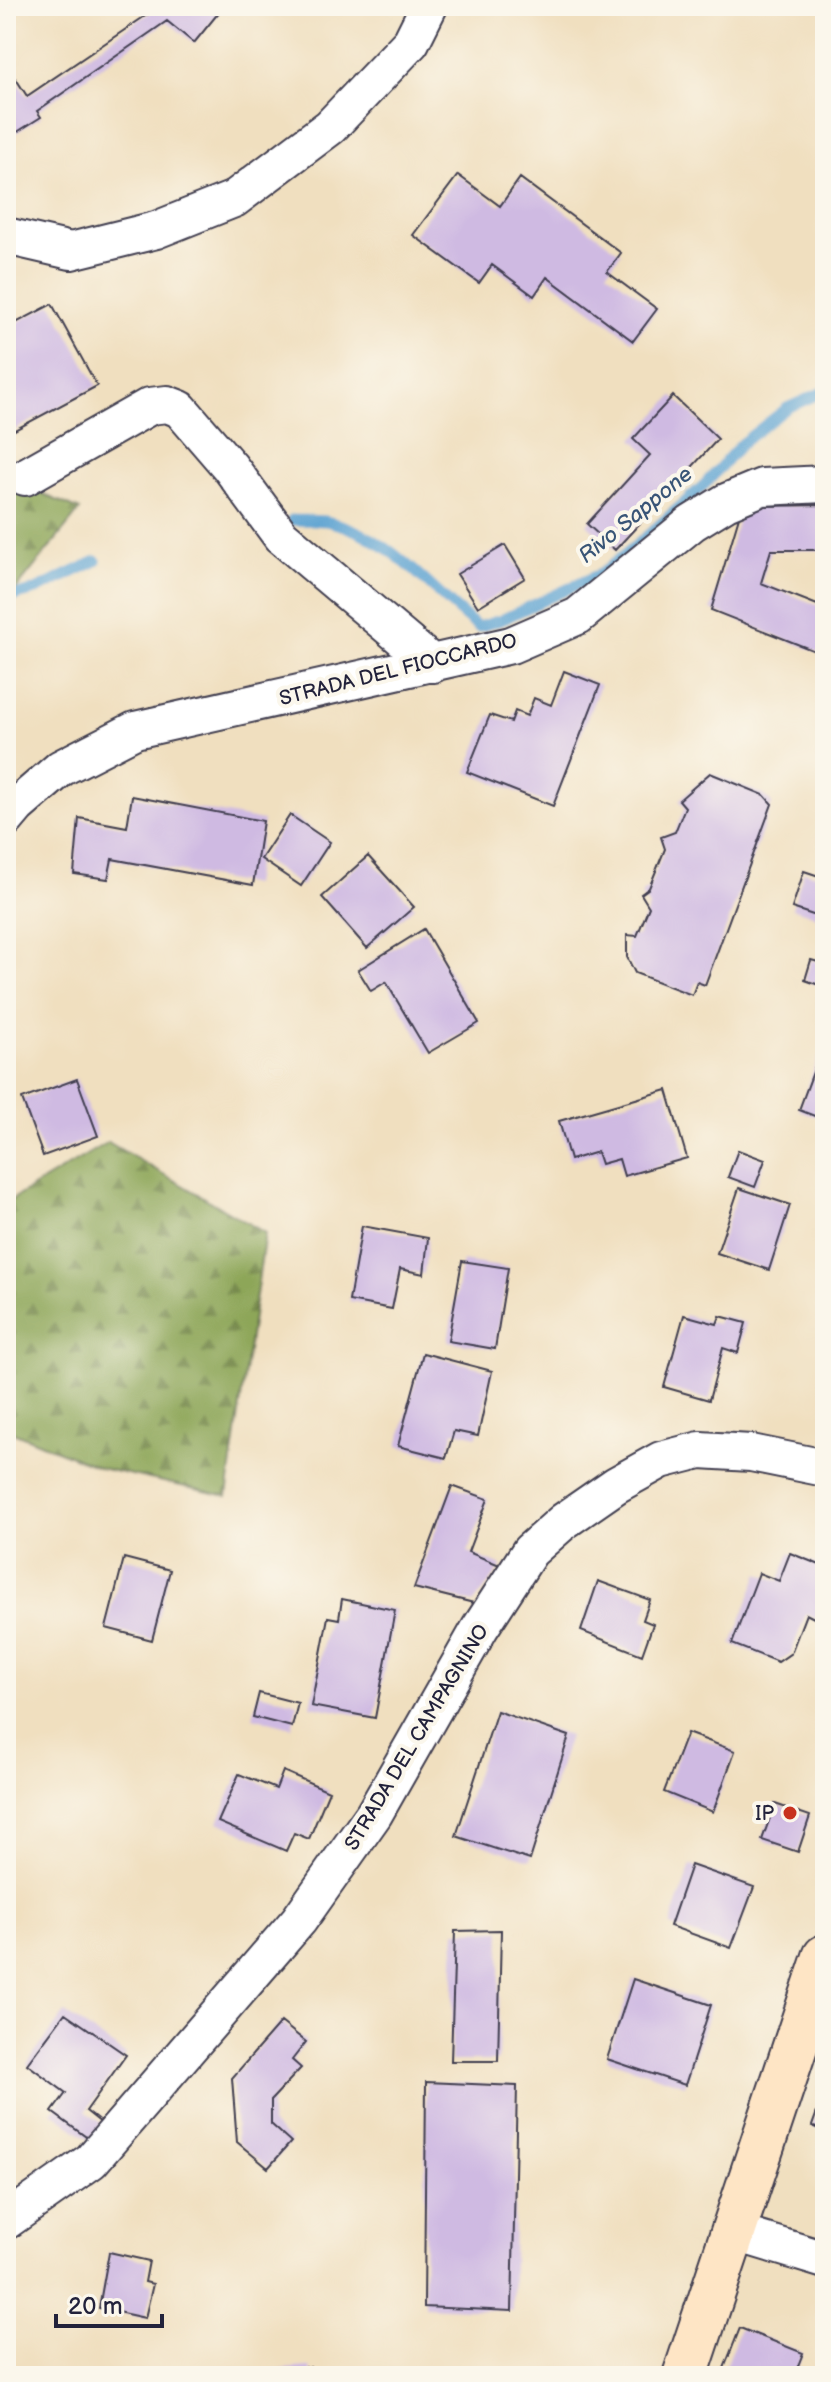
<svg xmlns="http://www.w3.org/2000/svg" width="831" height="2382" font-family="'Balsamiq Sans',sans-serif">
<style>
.forest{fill:url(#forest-firs);stroke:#58644a;stroke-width:2}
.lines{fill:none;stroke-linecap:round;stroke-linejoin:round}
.stream{stroke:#5ca2d1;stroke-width:11}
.building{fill:#cfbae2}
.street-casing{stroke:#413e4f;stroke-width:40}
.secondary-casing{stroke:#413e4f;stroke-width:48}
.street{stroke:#fff;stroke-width:36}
.secondary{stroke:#fee5c5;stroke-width:44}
.poi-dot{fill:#c8321e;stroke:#fbf7ec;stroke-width:3}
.labels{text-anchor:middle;stroke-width:8;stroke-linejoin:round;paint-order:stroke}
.street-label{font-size:20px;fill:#22223b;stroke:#fbf7ec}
.poi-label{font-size:20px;fill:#22223b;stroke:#fbf7ec;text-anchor:end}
.water-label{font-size:22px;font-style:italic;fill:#395577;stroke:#fbf7ec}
</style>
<defs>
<pattern id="forest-firs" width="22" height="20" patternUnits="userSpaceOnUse" patternTransform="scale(2)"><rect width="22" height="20" fill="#8da658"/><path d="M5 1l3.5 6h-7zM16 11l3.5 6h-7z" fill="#73874a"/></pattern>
</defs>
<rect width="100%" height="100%" fill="#fbf7ec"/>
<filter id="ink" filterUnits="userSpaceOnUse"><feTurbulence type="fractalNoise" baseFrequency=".0125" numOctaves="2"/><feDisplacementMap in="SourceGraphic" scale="16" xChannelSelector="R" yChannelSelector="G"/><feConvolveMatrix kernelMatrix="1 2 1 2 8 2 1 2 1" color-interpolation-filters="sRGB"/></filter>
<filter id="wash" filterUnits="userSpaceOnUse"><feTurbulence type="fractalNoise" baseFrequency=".006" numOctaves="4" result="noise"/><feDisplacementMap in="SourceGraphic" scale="32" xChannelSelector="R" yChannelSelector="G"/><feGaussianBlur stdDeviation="1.8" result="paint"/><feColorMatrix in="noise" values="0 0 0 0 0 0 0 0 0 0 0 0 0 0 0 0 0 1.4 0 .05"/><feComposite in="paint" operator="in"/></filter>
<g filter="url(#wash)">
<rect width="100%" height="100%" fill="#f0dfbf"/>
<path class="forest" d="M 6,479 L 80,510 L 6,602 Z
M 108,1142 L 265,1233 L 227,1496 L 100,1468 L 6,1429 L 6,1203 Z"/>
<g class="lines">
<path class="stream" d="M 292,520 C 304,521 319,519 330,522 C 392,536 430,591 478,627 L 501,620 L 602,573 L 639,543 L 705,484 L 742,443 L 787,408 L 825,391
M 6,598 L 36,590 L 96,561"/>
</g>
<g id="blocks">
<path class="building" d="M 149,6 L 224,6 L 194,43 L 167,21 L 37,111 L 41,117 L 6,139 L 6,86 L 16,79 L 27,96 L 154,10 Z
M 458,175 L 500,206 L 520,178 L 621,253 L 607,272 L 657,309 L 633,341 L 547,277 L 534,296 L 492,265 L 479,283 L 413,235 Z
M 52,304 L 97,386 L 11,432 L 6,423 L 6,328 Z
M 673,396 L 718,439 L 615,550 L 587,524 L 650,455 L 633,439 Z
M 825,505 L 825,550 L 771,550 L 761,583 L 825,608 L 825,655 L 711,610 L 741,510 L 761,506 Z
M 505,545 L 525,578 L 478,607 L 457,574 Z
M 564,671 L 600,685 L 553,806 L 467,772 L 490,715 L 511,722 L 515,711 L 527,716 L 534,698 L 551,705 Z
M 710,773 L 764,795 L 772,804 L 705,985 L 697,982 L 692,995 L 635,973 L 627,957 L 627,935 L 637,936 L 649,907 L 641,894 L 649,888 L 665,849 L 661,837 L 675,832 L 685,807 L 679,800 Z
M 132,796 L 263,821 L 253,885 L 112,859 L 108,879 L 74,874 L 79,818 L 127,827 Z
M 290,815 L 330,842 L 301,886 L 261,859 Z
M 368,856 L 414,907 L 367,948 L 322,897 Z
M 804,871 L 825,878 L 825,908 L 822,918 L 792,908 Z
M 424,929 L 479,1023 L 428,1053 L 386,982 L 371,991 L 358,970 Z
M 825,955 L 825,987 L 805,980 L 811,960 L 822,963 Z
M 819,1056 L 825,1059 L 825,1120 L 799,1110 Z
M 77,1079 L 98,1136 L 43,1156 L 22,1099 Z
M 667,1090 L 687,1158 L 624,1176 L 619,1159 L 601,1164 L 597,1152 L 570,1160 L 559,1121 Z
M 738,1150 L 765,1160 L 755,1187 L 728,1177 Z
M 739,1188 L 790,1205 L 769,1270 L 717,1253 Z
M 362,1226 L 428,1238 L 424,1274 L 400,1269 L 392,1309 L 349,1301 Z
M 462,1261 L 508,1268 L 495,1349 L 448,1341 Z
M 684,1315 L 717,1324 L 720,1316 L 746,1323 L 738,1353 L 723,1348 L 709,1400 L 664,1387 Z
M 423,1353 L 492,1371 L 478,1436 L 454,1431 L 446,1458 L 398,1446 Z
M 452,1486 L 488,1499 L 468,1552 L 502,1566 L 474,1603 L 414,1588 Z
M 790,1553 L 825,1567 L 825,1602 L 818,1620 L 806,1614 L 791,1653 L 778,1662 L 732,1644 L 759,1573 L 779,1581 Z
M 124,1558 L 170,1570 L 152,1640 L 106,1628 Z
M 598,1581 L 650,1600 L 643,1620 L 653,1624 L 642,1655 L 581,1631 Z
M 342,1599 L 395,1610 L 375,1718 L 311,1706 L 328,1617 L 339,1619 Z
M 259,1693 L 298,1703 L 292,1727 L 253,1717 Z
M 497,1711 L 569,1736 L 530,1860 L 456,1836 Z
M 687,1733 L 735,1751 L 713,1812 L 664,1792 Z
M 283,1771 L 329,1791 L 309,1839 L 294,1833 L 286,1851 L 218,1822 L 239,1774 L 276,1789 Z
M 775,1804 L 810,1816 L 798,1852 L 762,1840 Z
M 691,1865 L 754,1887 L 731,1948 L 670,1926 Z
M 501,1930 L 498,2061 L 451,2061 L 455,1931 Z
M 633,1979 L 711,2005 L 685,2085 L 607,2059 Z
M 65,2013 L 126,2055 L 86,2111 L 101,2123 L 89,2139 L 52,2112 L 66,2093 L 27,2064 Z
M 281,2022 L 306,2042 L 292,2060 L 301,2068 L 271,2100 L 271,2124 L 291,2142 L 268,2168 L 237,2142 L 232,2078 Z
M 426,2082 L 517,2086 L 512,2311 L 424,2307 Z
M 825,2090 L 825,2131 L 812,2126 Z
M 109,2252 L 149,2261 L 145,2282 L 153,2284 L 145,2318 L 99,2308 Z
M 740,2328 L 803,2353 L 794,2376 L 721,2376 Z
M 310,2367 L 311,2376 L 272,2376 L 272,2370 Z"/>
</g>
</g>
<g filter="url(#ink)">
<use href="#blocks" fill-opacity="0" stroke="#413e4f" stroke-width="2"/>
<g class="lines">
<defs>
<path id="street" d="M 6,236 L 71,251 L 156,230 L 234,199 L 330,127 L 411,42 L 429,6
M 25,477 L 150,406 L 167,404 L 180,409 L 230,467 L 281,536 L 433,664
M 6,819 L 17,806 L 61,768 L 135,730 L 511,645 L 578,616 L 692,523 L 726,502 L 762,487 L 825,484
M 6,2221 L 91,2161 L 299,1920 L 374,1814 L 480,1628 L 530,1551 L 564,1521 L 616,1485 L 661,1460 L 700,1450 L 751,1453 L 825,1468
M 733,2232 L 825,2260"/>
<path id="secondary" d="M 685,2376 L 825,1957"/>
</defs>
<use href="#street" class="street-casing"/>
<use href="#secondary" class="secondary-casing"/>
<use href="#street" class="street"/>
<use href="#secondary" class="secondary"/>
</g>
</g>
<circle class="poi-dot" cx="790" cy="1813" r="8"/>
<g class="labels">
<g class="street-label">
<text transform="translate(398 669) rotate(-14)" y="7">STRADA DEL FIOCCARDO</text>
<text transform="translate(416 1737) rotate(-59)" y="7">STRADA DEL CAMPAGNINO</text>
</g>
<g class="poi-label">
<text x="774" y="1820">IP</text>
</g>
<g class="water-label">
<text transform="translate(635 514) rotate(-39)" y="8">Rivo Sappone</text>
</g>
</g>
<rect width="831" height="2382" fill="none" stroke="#fbf7ec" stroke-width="32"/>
<path d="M56 2314v12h106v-12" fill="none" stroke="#22223b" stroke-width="4"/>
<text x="68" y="2314" font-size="24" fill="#22223b" stroke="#fbf7ec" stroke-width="6" paint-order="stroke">20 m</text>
</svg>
